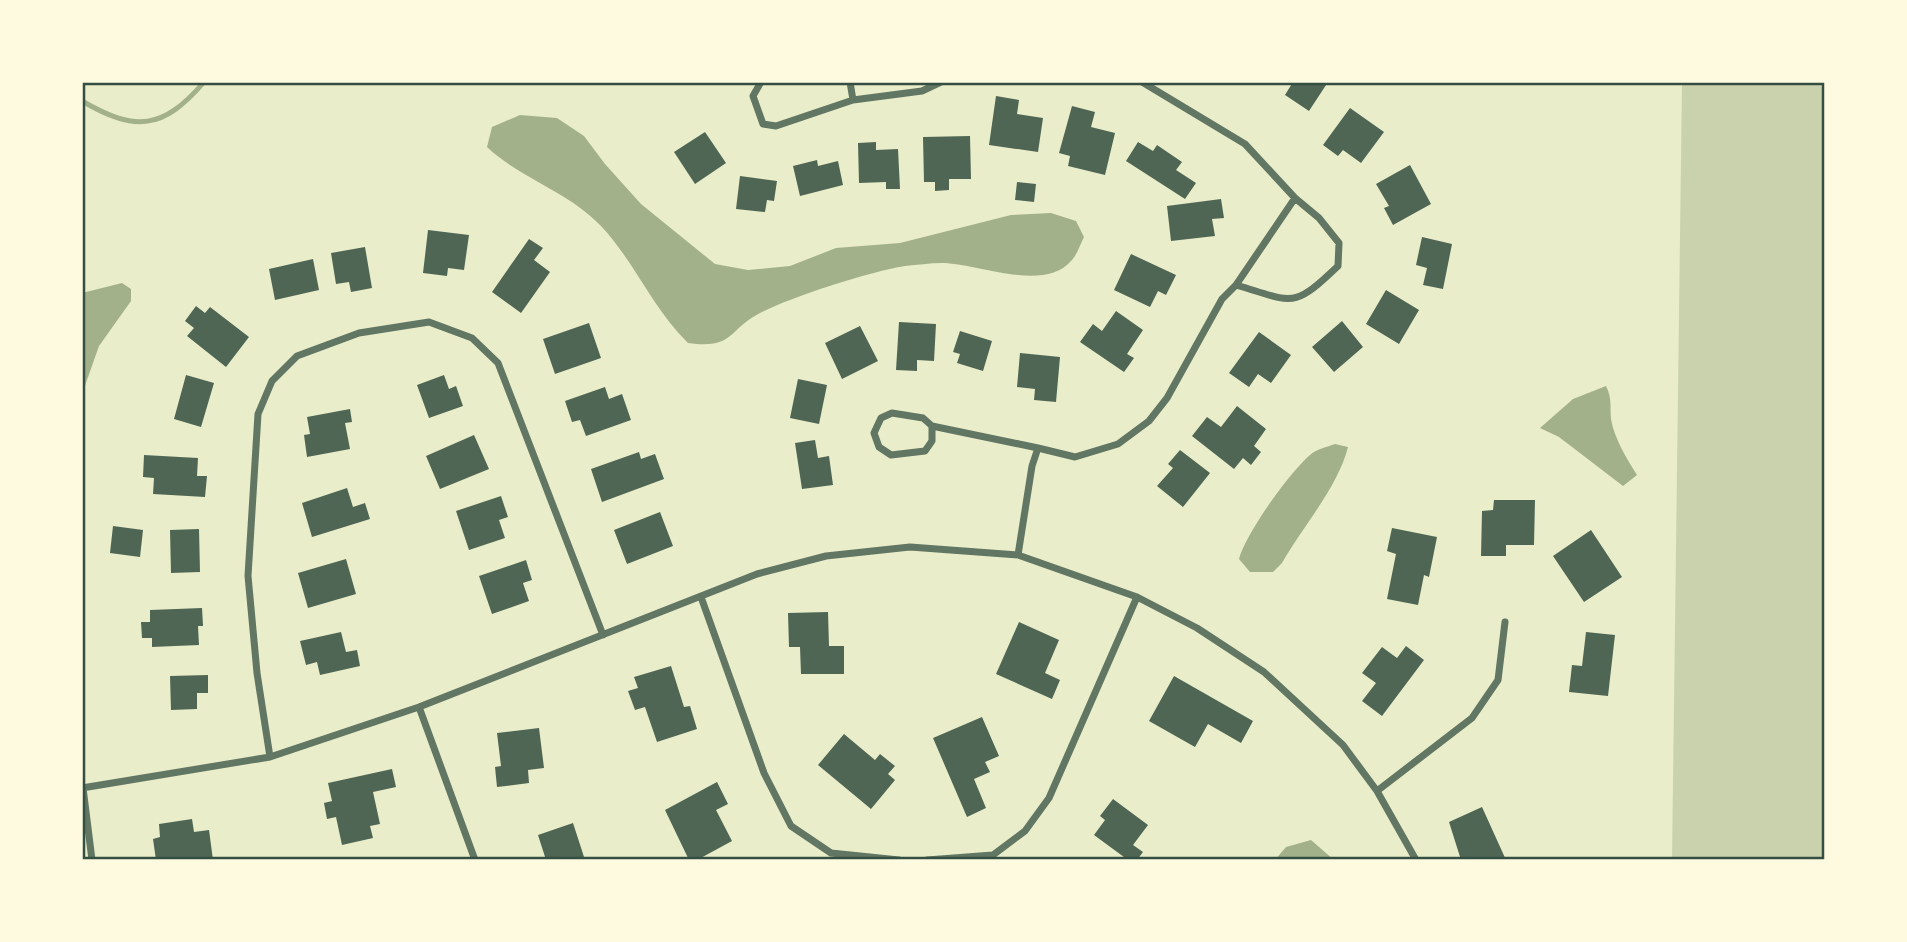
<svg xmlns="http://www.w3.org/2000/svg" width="1907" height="942" font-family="'Golos Text',sans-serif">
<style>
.green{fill:#cad2ad}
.water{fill:#a3b18a}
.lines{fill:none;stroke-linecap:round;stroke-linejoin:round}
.stream{stroke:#a3b18a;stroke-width:5}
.building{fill:#4f6655}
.minor{stroke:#617663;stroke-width:7}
.neatline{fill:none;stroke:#344e41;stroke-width:2.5}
</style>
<rect width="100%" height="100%" fill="#e9edc9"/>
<path class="green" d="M 1682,82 L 1821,82 L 1825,115 L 1825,860 L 1672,860 Z"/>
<path class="water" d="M 520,115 L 557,118 L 584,136 L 605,164 L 641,204 L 715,264 L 748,270 L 790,266 L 836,248 L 900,243 L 1011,215 L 1051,213 L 1076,221 L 1084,237 C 1080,245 1077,255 1071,261 C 1044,293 976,263 942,263 C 930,263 917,265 905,266 C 869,272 794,296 762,312 C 728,328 735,350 688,343 C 653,309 634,261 601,226 C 568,191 521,179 487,147 L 492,127 Z
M 122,283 L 131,289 L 131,301 L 99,346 L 82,394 L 82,293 Z
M 1606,386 C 1612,398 1610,406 1611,419 C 1614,438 1627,459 1637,475 L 1623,486 L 1559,437 L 1540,428 L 1573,399 Z
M 1335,444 L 1348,447 C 1338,487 1303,526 1282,563 L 1273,572 L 1250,572 L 1239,559 C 1246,533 1289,473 1310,455 C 1316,449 1327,447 1335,444 Z
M 1311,840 L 1334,860 L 1275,860 L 1286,847 Z"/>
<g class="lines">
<path class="stream" d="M 82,101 C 135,132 163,130 204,82"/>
</g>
<path class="building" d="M 1293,82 L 1328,82 L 1309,111 L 1285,95 Z
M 996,96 L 1019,100 L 1017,114 L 1043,118 L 1038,152 L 989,145 Z
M 1072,106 L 1095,112 L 1091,127 L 1115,133 L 1105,175 L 1068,166 L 1070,156 L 1059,153 Z
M 1350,108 L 1384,132 L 1361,163 L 1343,150 L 1338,156 L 1323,145 Z
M 705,132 L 726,163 L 695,184 L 674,152 Z
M 970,136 L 971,179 L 949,179 L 949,190 L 935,191 L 935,182 L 924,182 L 923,137 Z
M 876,142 L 876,150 L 898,149 L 900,189 L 886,189 L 886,182 L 859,183 L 858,143 Z
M 1138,142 L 1153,151 L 1157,145 L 1182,162 L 1176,170 L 1196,183 L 1185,199 L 1126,161 Z
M 817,160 L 818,166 L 838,161 L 843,185 L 800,196 L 793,166 Z
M 1410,165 L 1431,204 L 1393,225 L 1384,208 L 1389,206 L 1376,184 Z
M 740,176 L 777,181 L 774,201 L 767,200 L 765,212 L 736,209 Z
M 1017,182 L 1036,184 L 1034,202 L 1015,200 Z
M 1221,199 L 1224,218 L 1212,219 L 1215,236 L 1171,241 L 1167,206 Z
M 428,230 L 469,235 L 464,270 L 448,268 L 447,276 L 423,273 Z
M 1422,237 L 1452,244 L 1443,289 L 1423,285 L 1427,268 L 1416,265 Z
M 529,239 L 543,248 L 534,260 L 550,272 L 521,313 L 492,292 Z
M 365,247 L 372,288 L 351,292 L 349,282 L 336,284 L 331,253 Z
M 1131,254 L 1176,275 L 1166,295 L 1158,291 L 1150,307 L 1114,290 Z
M 313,259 L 319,290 L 275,300 L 269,269 Z
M 1386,290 L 1419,310 L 1399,344 L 1366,324 Z
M 196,306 L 205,313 L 210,307 L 249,337 L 226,367 L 187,336 L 194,328 L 185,321 Z
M 1116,311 L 1143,330 L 1127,354 L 1134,358 L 1124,372 L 1080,342 L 1093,324 L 1102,331 Z
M 1342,321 L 1363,347 L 1334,372 L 1312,347 Z
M 899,322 L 936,324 L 934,361 L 917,360 L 917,371 L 896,370 Z
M 589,323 L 601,358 L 555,374 L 543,339 Z
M 860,326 L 878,361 L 842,379 L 825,343 Z
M 960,331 L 992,341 L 983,371 L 957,363 L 960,354 L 953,352 Z
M 1259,332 L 1291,355 L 1271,383 L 1258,374 L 1249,387 L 1229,373 Z
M 1020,353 L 1060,357 L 1056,402 L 1034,400 L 1035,389 L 1017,387 Z
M 186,375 L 214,383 L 201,427 L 174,419 Z
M 444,375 L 449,389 L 456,386 L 463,406 L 429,418 L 417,385 Z
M 798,379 L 827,385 L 819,424 L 790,418 Z
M 605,387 L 609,399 L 622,394 L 631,420 L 586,436 L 580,420 L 572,422 L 565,401 Z
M 1237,406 L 1266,429 L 1254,446 L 1261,452 L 1251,465 L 1243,458 L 1234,469 L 1192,436 L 1207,417 L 1221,427 Z
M 350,409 L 352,422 L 345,423 L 350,449 L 307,457 L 304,435 L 310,434 L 307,417 Z
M 474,435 L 489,469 L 440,489 L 426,456 Z
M 815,440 L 818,458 L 829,456 L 833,485 L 802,489 L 795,443 Z
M 1180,450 L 1210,473 L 1183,507 L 1157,486 L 1173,468 L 1168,464 Z
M 639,452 L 641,459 L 655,454 L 664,479 L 602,502 L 591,469 Z
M 144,455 L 198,458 L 197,476 L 207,476 L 205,497 L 153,494 L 154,478 L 143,477 Z
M 347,488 L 353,507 L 365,503 L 370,519 L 312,537 L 302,503 Z
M 501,496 L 508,517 L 499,520 L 505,538 L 469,550 L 456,511 Z
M 1494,500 L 1535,500 L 1534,545 L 1506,545 L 1506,556 L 1481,556 L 1482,511 L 1493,510 Z
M 660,512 L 673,546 L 627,564 L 614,530 Z
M 113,526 L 143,530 L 140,557 L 110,553 Z
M 1392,528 L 1437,537 L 1429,577 L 1424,575 L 1418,605 L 1387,599 L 1396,554 L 1387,551 Z
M 199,529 L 200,572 L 171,573 L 170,530 Z
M 1591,530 L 1622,577 L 1584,602 L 1553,556 Z
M 346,559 L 356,594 L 308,608 L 298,573 Z
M 526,560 L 532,580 L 523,583 L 529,601 L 492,614 L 479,576 Z
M 202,608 L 203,626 L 198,626 L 199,645 L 152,647 L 152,638 L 142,638 L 141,622 L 150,622 L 150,610 Z
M 828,612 L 829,646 L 844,646 L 844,674 L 801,674 L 800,647 L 789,647 L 788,613 Z
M 1019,622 L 1059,640 L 1045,673 L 1060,680 L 1052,699 L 996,674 Z
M 341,632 L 346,652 L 357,650 L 360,666 L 320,675 L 317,662 L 306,665 L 300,641 Z
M 1586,632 L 1615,635 L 1608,696 L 1569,692 L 1572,665 L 1582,666 Z
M 1406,646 L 1424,660 L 1382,716 L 1362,701 L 1376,683 L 1362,673 L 1382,647 L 1397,658 Z
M 671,666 L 684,707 L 690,706 L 697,729 L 657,742 L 645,707 L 635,710 L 628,691 L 638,688 L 634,677 Z
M 208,675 L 208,693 L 197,693 L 197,709 L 171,710 L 170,676 Z
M 1174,676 L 1253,721 L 1241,743 L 1208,724 L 1195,747 L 1149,721 Z
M 982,717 L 999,756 L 985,762 L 990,772 L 974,779 L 986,808 L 967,817 L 933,738 Z
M 539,728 L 544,768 L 528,770 L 529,783 L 497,787 L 495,767 L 501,766 L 497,733 Z
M 844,734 L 875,760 L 880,754 L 895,766 L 888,774 L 895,780 L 871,809 L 818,765 Z
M 392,769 L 396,787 L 373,792 L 380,824 L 370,826 L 373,838 L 342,845 L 336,817 L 327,819 L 324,803 L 332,801 L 328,783 Z
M 717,782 L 728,804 L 716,810 L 732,841 L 697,860 L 689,860 L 665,810 Z
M 1113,799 L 1148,825 L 1133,845 L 1143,852 L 1137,860 L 1128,860 L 1094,835 L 1105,820 L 1100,816 Z
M 1482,807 L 1506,860 L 1461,860 L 1449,822 Z
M 192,819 L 194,832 L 209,830 L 213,860 L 156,860 L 153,839 L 160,837 L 159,824 Z
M 573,823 L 585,860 L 546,860 L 538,835 Z"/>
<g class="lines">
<path class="minor" d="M 761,82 L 753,96 L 763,124 L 776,126 L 853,100 L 922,91 L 941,82
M 850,82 L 853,100
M 1236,285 C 1294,302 1292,310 1338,266 L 1339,243 L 1319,218 L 1295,198
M 892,413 L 923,418 L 932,426 L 932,441 L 925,451 L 891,455 L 879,447 L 874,433 L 881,418 Z
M 932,426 L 1038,448
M 1018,555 L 1032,466 L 1038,448 L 1075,457 L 1118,444 L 1149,421 L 1167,398 L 1222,299 L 1236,285 L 1295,198 L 1245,144 L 1142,82
M 701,597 L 764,773 L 791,826 L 831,853 L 899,860
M 419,707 L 475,860
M 270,757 L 257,673 L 248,576 L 258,414 L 272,381 L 297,356 L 359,333 L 429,322 L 472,338 L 498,363 L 603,635
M 82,788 L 270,757 L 419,707 L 757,574 L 826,556 L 910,547 L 1018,555 L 1137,597 L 1197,628 L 1264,672 L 1343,745 L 1377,791 L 1416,860
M 83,788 L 92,860
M 1377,791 L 1472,718 L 1498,680 L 1505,622
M 927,860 L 993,855 L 1025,831 L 1049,798 L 1137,597"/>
</g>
<rect width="1907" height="942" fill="none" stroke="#fefae0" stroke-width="168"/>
<rect x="84" y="84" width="1739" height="774" class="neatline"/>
</svg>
